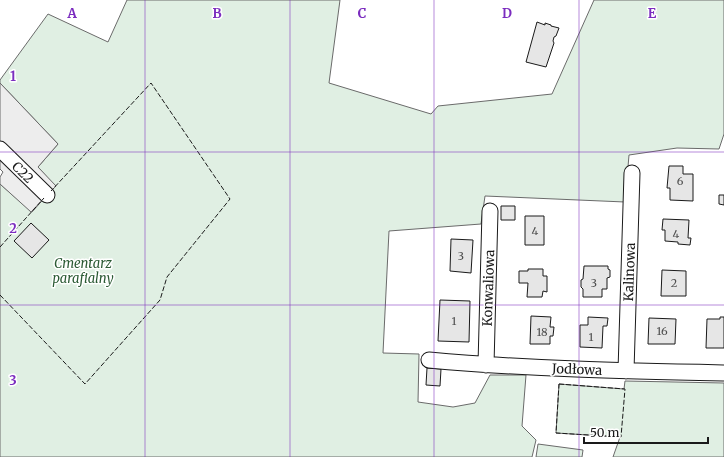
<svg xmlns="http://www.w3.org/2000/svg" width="724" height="457" font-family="Merriweather,serif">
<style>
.green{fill:#e0efe3;stroke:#6a6a6a}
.parking{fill:#ededed;stroke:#6a6a6a}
.building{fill:#e6e6e6;stroke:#1a1a1a}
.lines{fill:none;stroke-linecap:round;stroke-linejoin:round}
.street-casing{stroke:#1a1a1a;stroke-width:17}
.street{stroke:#fff;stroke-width:15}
.fence{stroke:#1a1a1a;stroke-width:1;stroke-dasharray:5 2;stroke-linecap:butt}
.grid{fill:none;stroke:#7b2cbf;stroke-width:1;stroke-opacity:0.55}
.labels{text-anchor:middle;stroke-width:3;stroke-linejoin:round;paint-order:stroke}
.number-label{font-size:11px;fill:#4d4d4d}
.street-label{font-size:13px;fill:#1a1a1a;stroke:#fff}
.park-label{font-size:13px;font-style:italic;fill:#2b5a34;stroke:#fff}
.grid-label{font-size:13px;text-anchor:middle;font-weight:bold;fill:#7b2cbf;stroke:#fff;stroke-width:3;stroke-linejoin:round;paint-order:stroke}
</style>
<rect width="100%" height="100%" fill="#fff"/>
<path class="green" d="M 127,0 L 340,0 L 329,83 L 431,114 L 438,106 L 552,94 L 594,0 L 724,0 L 724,134 L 719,149 L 677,148 L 629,155 L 625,202 L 485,196 L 481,224 L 389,231 L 383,353 L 419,354 L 418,402 L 453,407 L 475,403 L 490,375 L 526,375 L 522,426 L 536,440 L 532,457 L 0,457 L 0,184 L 32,212 L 55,186 L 38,167 L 58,144 L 0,83 L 0,80 L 48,14 L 108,42 Z
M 625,381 L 724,383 L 724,457 L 613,457 L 620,437 L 556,433 L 559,384 L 624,389 Z
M 538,444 L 583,450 L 582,457 L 536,457 Z"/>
<path class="parking" d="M 0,83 L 58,144 L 38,167 L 56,186 L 31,212 L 0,184 L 0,177 L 3,172 L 0,169 Z"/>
<path class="building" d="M 537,22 L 545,25 L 545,23 L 551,25 L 551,26 L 559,28 L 556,36 L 554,37 L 553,41 L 554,43 L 546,67 L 526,62 Z
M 669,166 L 683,166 L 683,174 L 693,174 L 693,201 L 670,200 L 670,188 L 667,188 Z
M 719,195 L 724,195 L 724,205 L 719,204 Z
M 501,206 L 515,206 L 515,220 L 501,220 Z
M 525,216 L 544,216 L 544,245 L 525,245 Z
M 663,219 L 689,220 L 688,238 L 691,238 L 690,245 L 678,244 L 678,242 L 665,241 L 665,230 L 662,230 Z
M 31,223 L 49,240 L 32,258 L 14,241 Z
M 451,239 L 473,240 L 471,273 L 450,271 Z
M 584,266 L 608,266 L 608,269 L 610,270 L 610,277 L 607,278 L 607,289 L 602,289 L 602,297 L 583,297 L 583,289 L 581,287 L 581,280 L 583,279 Z
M 528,269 L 543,269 L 543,276 L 547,276 L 547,292 L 543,291 L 542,297 L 527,297 L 528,283 L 519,283 L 519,271 L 528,271 Z
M 662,270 L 686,271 L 686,296 L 661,296 Z
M 440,300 L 470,301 L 469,342 L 438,341 Z
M 531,316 L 551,317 L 550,327 L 554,327 L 553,336 L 550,336 L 550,344 L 530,344 Z
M 588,317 L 608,318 L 607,326 L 603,326 L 602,348 L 580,347 L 580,325 L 588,325 Z
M 720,317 L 724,317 L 724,348 L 706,348 L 707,319 L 720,319 Z
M 649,318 L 676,319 L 675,344 L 648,344 Z
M 427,368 L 441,369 L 440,386 L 426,385 Z"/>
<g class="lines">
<defs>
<path id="street" d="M 0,149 L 47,195
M 429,360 C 527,369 626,371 724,373
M 486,365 L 490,211
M 626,371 L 632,173"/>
</defs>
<use href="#street" class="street-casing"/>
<use href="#street" class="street"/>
<path class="fence" d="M 0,247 L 44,198
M 0,295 L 85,384 L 160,300 L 167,277 L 230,199 L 151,83 L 51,191
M 559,384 L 625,389 L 621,437 L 556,433 Z"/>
</g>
<path class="grid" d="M 145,0 L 145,457M 290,0 L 290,457M 434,0 L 434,457M 579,0 L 579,457M 0,152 L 724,152M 0,305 L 724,305"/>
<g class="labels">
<g class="number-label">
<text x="680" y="185">6</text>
<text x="535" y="235">4</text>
<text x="676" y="238">4</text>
<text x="461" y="260">3</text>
<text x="594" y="287">3</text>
<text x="674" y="287">2</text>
<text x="454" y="325">1</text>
<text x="662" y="335">16</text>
<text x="542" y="336">18</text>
<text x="591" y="341">1</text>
</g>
<g class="street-label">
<text transform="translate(23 172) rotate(45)" y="5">C22</text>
<text transform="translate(629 272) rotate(-88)" y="5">Kalinowa</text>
<text transform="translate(488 288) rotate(-88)" y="5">Konwaliowa</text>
<text transform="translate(577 369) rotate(2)" y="5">Jodłowa</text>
</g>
<g class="park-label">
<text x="83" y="268">Cmentarz<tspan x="83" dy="15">parafialny</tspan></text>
</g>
</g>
<g class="grid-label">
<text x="72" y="18">A</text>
<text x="217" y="18">B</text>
<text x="362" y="18">C</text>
<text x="507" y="18">D</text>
<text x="652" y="18">E</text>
<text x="13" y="81">1</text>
<text x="13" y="233">2</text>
<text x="13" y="385">3</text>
</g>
<path d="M584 437v6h124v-6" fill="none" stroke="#1a1a1a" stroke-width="2"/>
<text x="590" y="437" font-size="12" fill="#1a1a1a" stroke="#ffffff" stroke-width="3" paint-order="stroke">50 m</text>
</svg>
